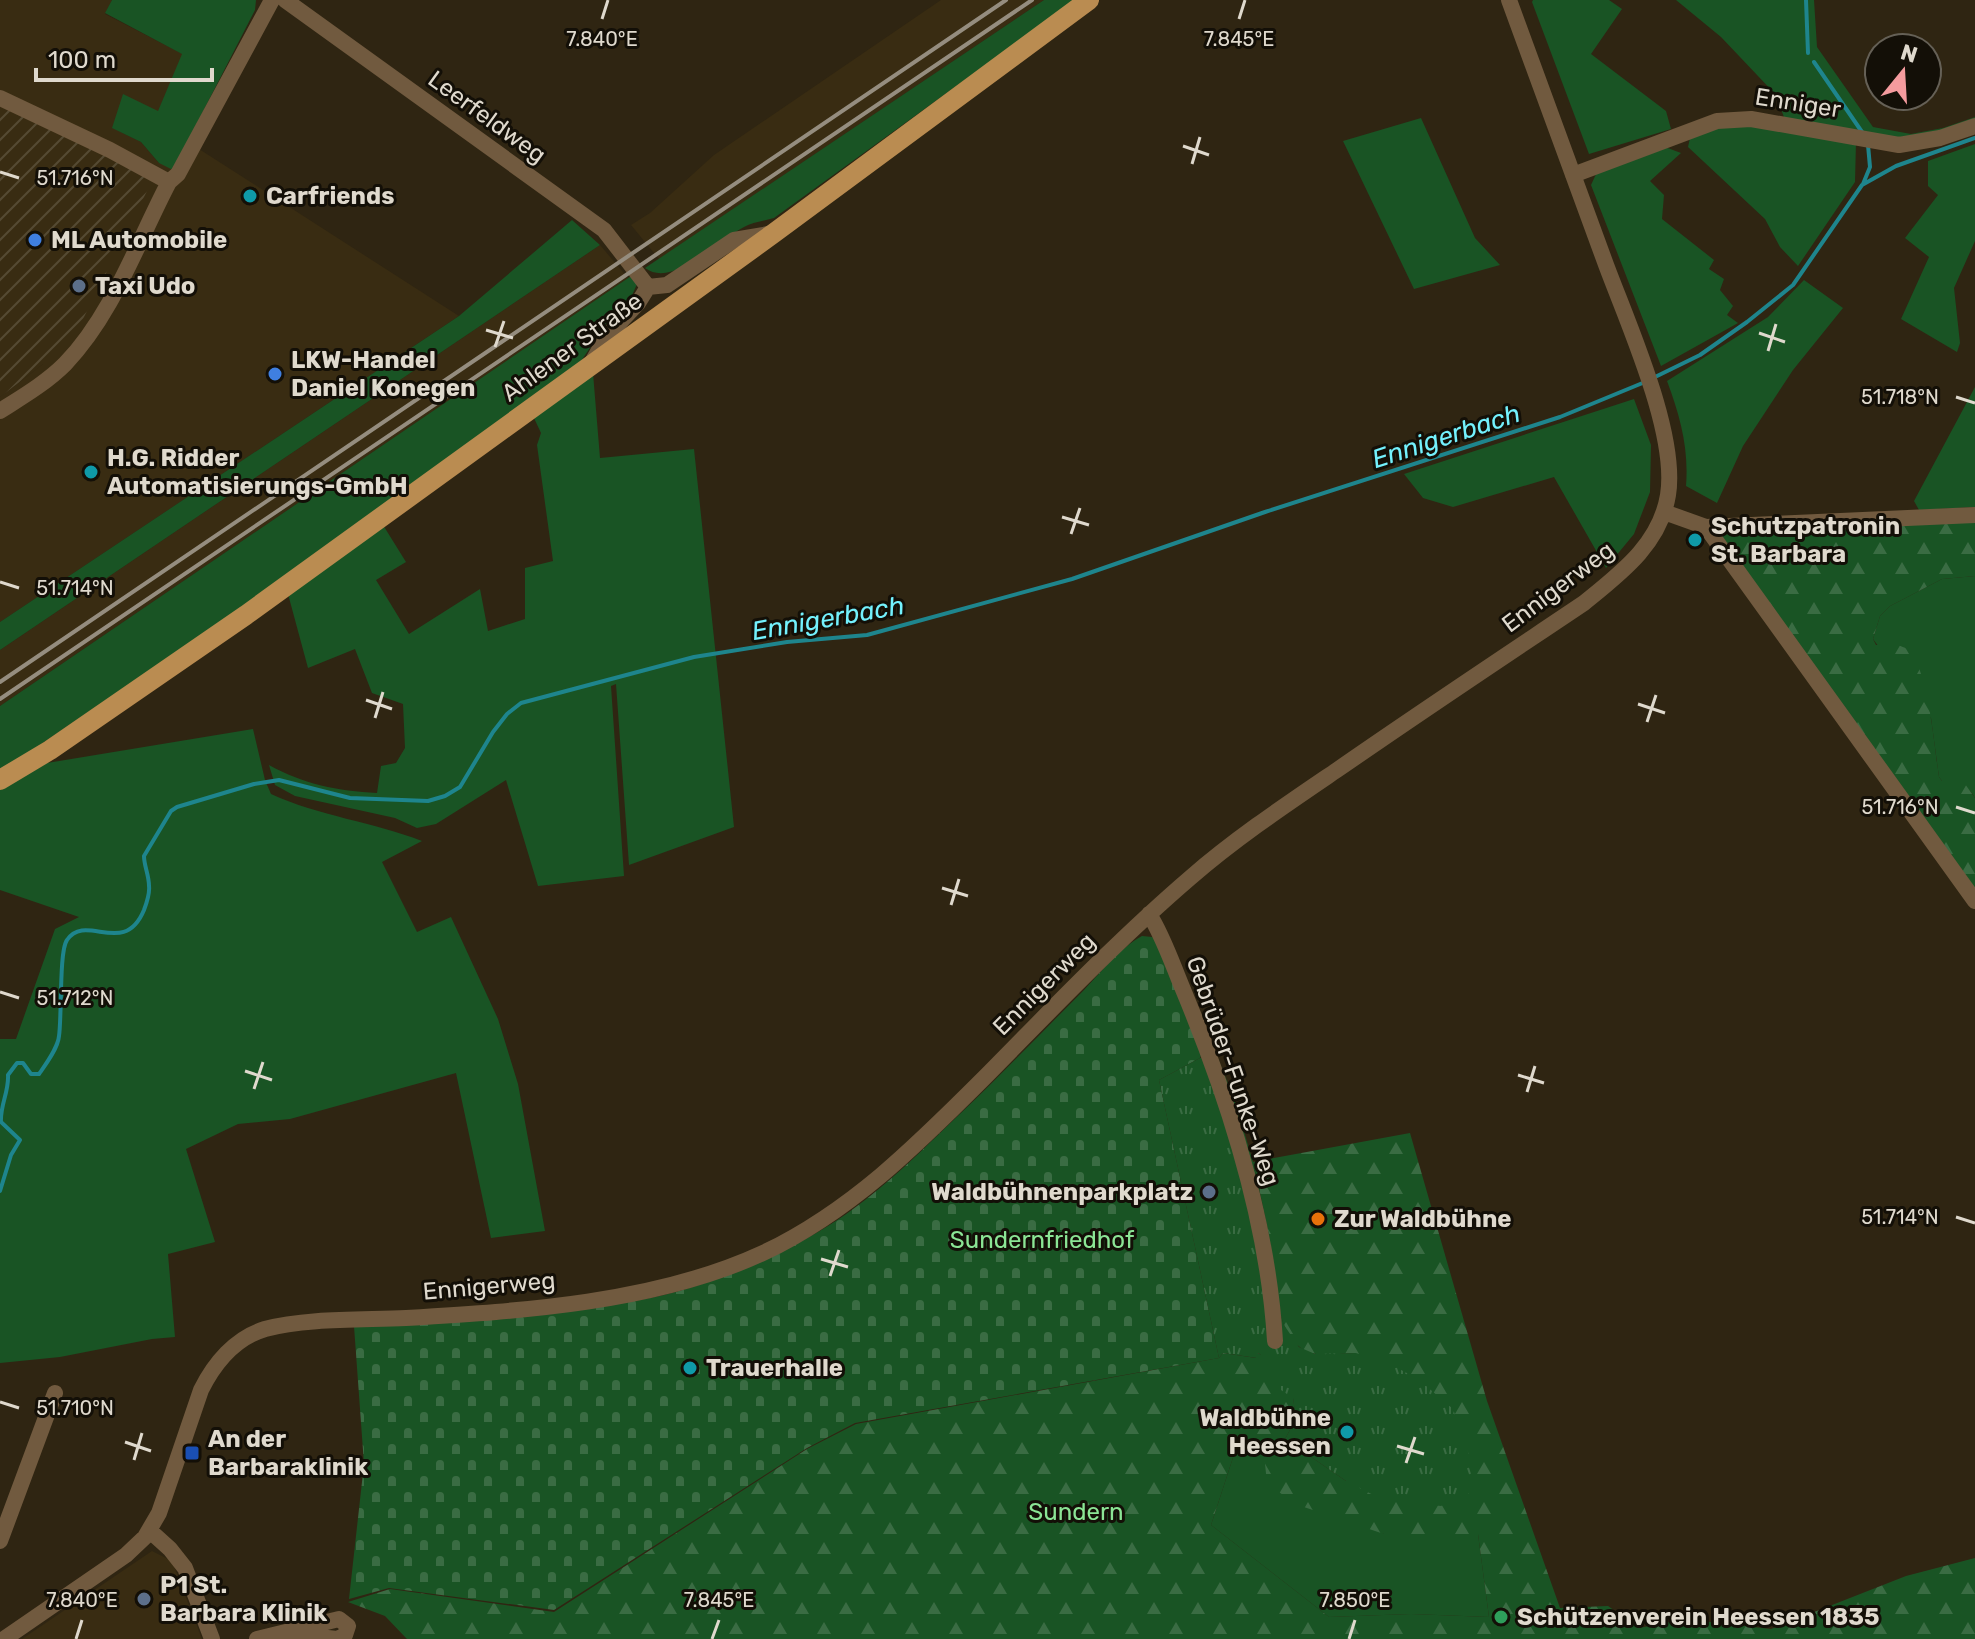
<svg xmlns="http://www.w3.org/2000/svg" width="1975" height="1639" font-family="Rubik,sans-serif">
<style>
.built{fill:#392c12}
.industrial{fill:url(#industrial-furrows)}
.green{fill:#195424}
.forest{fill:url(#forest-firs);fill-rule:evenodd}
.cemetery{fill:url(#cemetery-stones)}
.park{fill:url(#park-tufts)}
.lines{fill:none;stroke-linecap:round;stroke-linejoin:round}
.stream{stroke:#1e858d;stroke-width:4}
.minor{stroke:#715a3f;stroke-width:16}
.major{stroke:#ba8c51;stroke-width:20}
.rail{stroke:#958d7f;stroke-width:4}
.ticks{fill:none;stroke:#dfd9cd;stroke-width:3}
.culture-dot{fill:#0f9aa8;stroke:#130f07;stroke-width:3}
.shop-dot{fill:#3f7fe0;stroke:#130f07;stroke-width:3}
.service-dot{fill:#5c6f8a;stroke:#130f07;stroke-width:3}
.food-dot{fill:#e8710a;stroke:#130f07;stroke-width:3}
.transit-dot{fill:#1a4fb4;stroke:#130f07;stroke-width:3}
.leisure-dot{fill:#2e9e5b;stroke:#130f07;stroke-width:3}
.labels{text-anchor:middle;stroke-width:6;stroke-linejoin:round;paint-order:stroke}
.street-label{font-size:24px;fill:#dfd9cd;stroke:#130f07}
.poi-label{font-size:24px;font-weight:bold;fill:#dfd9cd;stroke:#130f07;text-anchor:start}
.park-label{font-size:24px;fill:#8be595;stroke:#130f07}
.water-label{font-size:26px;font-style:italic;fill:#73f1fd;stroke:#130f07}
.ticks-label{font-size:20px;text-anchor:middle;fill:#dfd9cd;stroke:#130f07;stroke-width:6;stroke-linejoin:round;paint-order:stroke}
</style>
<defs>
<pattern id="industrial-furrows" width="10" height="10" patternUnits="userSpaceOnUse" patternTransform="scale(2)"><rect width="10" height="10" fill="#392c12"/><path d="M-1 1l2-2M0 10L10 0M9 11l2-2" fill="none" stroke="#554a33"/></pattern>
<pattern id="forest-firs" width="22" height="20" patternUnits="userSpaceOnUse" patternTransform="scale(2)"><rect width="22" height="20" fill="#195424"/><path d="M5 1l3.5 6h-7zM16 11l3.5 6h-7z" fill="#3a6c43"/></pattern>
<pattern id="cemetery-stones" width="16" height="16" patternUnits="userSpaceOnUse" patternTransform="scale(2)"><rect width="16" height="16" fill="#195424"/><path d="M2 7V4a2 2 0 0 1 4 0v3zM10 15v-3a2 2 0 0 1 4 0v3z" fill="#3a6c43"/></pattern>
<pattern id="park-tufts" width="24" height="20" patternUnits="userSpaceOnUse" patternTransform="scale(2)"><rect width="24" height="20" fill="#195424"/><path d="M3 7l-1-3M5 7V3M7 7l1-3M15 17l-1-3M17 17v-4M19 17l1-3" fill="none" stroke="#3a6c43"/></pattern>
</defs>
<rect width="100%" height="100%" fill="#2f2512"/>
<path class="built" d="M 0,0 L 112,0 L 105,14 L 183,54 L 158,112 L 113,128 L 141,142 L 159,163 L 199,149 L 459,316 L 0,622 L 0,397 L 43,364 L 0,102 Z
M 941,0 L 1044,0 L 659,259 L 631,225 L 650,213 L 714,155 Z
M 600,245 L 628,278 L 0,706 L 0,650 Z
M 152,1551 L 172,1561 L 202,1639 L 22,1639 Z"/>
<path class="industrial" d="M 0,102 L 153,179 L 82,321 L 43,364 L 0,397 Z"/>
<path class="green" d="M 112,0 L 256,0 L 255,10 L 173,170 L 159,163 L 141,142 L 112,128 L 123,94 L 158,111 L 182,54 L 105,13 Z
M 1044,0 L 1075,0 L 774,218 C 764,221 753,222 744,227 C 718,240 673,289 645,268 Z
M 1533,0 L 1609,0 L 1622,9 L 1591,54 L 1666,111 L 1671,129 L 1589,154 L 1532,2 Z
M 1676,0 L 1814,0 L 1817,47 L 1873,127 L 1911,134 L 1943,128 L 1975,117 L 1975,123 L 1912,140 L 1785,120 L 1776,95 L 1721,37 Z
M 1421,118 L 1475,238 L 1500,265 L 1414,289 L 1343,141 Z
M 1734,122 L 1856,142 L 1855,182 L 1798,266 L 1780,247 L 1765,219 L 1688,147 L 1690,138 Z
M 1975,144 L 1975,241 L 1954,288 L 1960,343 L 1957,352 L 1901,319 L 1929,257 L 1905,238 L 1938,195 L 1928,186 L 1928,161 Z
M 1665,147 L 1681,153 L 1650,181 L 1664,195 L 1662,219 L 1714,260 L 1709,269 L 1724,279 L 1720,290 L 1733,306 L 1727,315 L 1738,323 L 1661,366 L 1591,185 L 1597,172 Z
M 572,220 L 600,245 L 0,650 L 0,622 L 459,316 Z
M 634,274 L 637,284 L 630,300 L 606,324 L 577,367 L 240,609 L 0,772 L 0,706 Z
M 1804,280 L 1843,308 L 1793,370 L 1743,446 L 1717,503 L 1686,486 C 1689,448 1680,416 1667,381 L 1768,317 Z
M 593,373 L 600,458 L 694,449 L 734,827 L 629,865 L 616,684 L 611,686 L 624,876 L 538,886 L 506,780 L 436,824 L 417,828 L 395,818 L 295,796 L 275,785 L 269,765 C 303,784 338,791 377,793 L 381,766 L 396,763 L 405,748 L 403,704 L 372,693 L 355,649 L 308,668 L 288,594 L 383,525 L 406,562 L 376,580 L 409,634 L 480,589 L 488,631 L 525,619 L 525,568 L 553,561 L 537,445 L 541,433 L 534,418 Z
M 1975,387 L 1975,507 L 1919,510 L 1914,501 Z
M 1634,399 L 1651,445 L 1650,492 L 1634,534 L 1606,568 L 1554,477 L 1453,507 L 1423,498 L 1404,474 Z
M 1975,576 L 1975,798 C 1968,784 1954,784 1942,781 L 1939,777 L 1931,718 L 1873,639 L 1880,616 L 1890,606 L 1942,579 Z
M 253,729 L 265,780 L 271,794 C 319,816 373,822 422,841 L 382,862 L 417,932 L 451,917 L 498,1019 L 518,1084 L 545,1231 L 491,1238 L 456,1073 L 290,1119 L 238,1124 L 186,1149 L 215,1242 L 168,1254 L 175,1337 L 152,1339 L 60,1357 L 0,1363 L 0,1039 L 16,1039 L 55,929 L 79,917 L 0,890 L 0,790 L 47,763 Z
M 1239,1439 L 1384,1534 L 1478,1534 L 1489,1617 L 1411,1614 L 1329,1617 L 1211,1525 Z"/>
<path class="forest" d="M 1975,520 L 1975,576 L 1942,579 L 1890,606 L 1880,616 L 1873,639 L 1876,645 C 1886,645 1898,643 1907,649 C 1928,664 1935,750 1939,777 L 1942,781 L 1959,781 L 1965,784 L 1975,798 L 1975,888 L 1721,536 L 1725,531 Z
M 1410,1133 L 1487,1401 L 1560,1608 L 1608,1606 L 1639,1628 L 1684,1619 L 1771,1629 L 1906,1576 L 1975,1558 L 1975,1639 L 407,1639 L 385,1616 L 348,1602 L 390,1589 L 554,1612 L 807,1449 L 856,1424 L 1219,1358 L 1223,1353 L 1256,1358 L 1257,1353 L 1274,1360 L 1293,1397 L 1296,1419 L 1285,1439 L 1346,1481 L 1356,1353 C 1338,1353 1316,1359 1301,1348 C 1272,1327 1275,1268 1269,1236 C 1264,1211 1259,1187 1253,1162 ZM 1239,1439 L 1264,1454 L 1267,1483 L 1295,1504 L 1384,1534 L 1478,1534 L 1489,1617 L 1411,1614 L 1329,1617 L 1211,1525 Z"/>
<path class="cemetery" d="M 1142,936 L 1152,937 L 1159,942 L 1203,1050 L 1200,1058 L 1159,1080 L 1219,1358 L 855,1423 L 807,1448 L 554,1610 L 389,1588 L 349,1599 L 364,1464 L 354,1326 C 454,1319 556,1317 655,1297 C 711,1285 779,1256 828,1226 C 877,1196 919,1153 961,1113 C 1003,1073 1044,1030 1085,989 C 1102,971 1121,947 1142,936 Z"/>
<path class="park" d="M 1216,1054 L 1234,1098 L 1253,1162 L 1270,1240 L 1278,1307 L 1284,1325 L 1299,1347 L 1315,1354 L 1356,1353 L 1390,1364 L 1418,1379 L 1453,1409 L 1472,1463 L 1470,1493 L 1441,1506 L 1383,1500 L 1346,1481 L 1285,1439 L 1296,1419 L 1293,1398 L 1278,1388 L 1273,1363 L 1258,1353 L 1257,1358 L 1223,1353 L 1219,1358 L 1159,1080 L 1200,1058 Z"/>
<g class="lines">
<path class="stream" d="M 1806,0 L 1808,53
M 1814,62 L 1862,132
M 1863,184 L 1870,167 L 1868,145
M 1653,378 L 1700,355 L 1747,322 L 1793,285 L 1862,185 L 1896,166 L 1975,138
M 0,1191 L 11,1155 L 20,1140 L 1,1122 C 0,1105 9,1092 8,1075 L 17,1063 L 23,1063 L 31,1074 L 39,1074 C 46,1064 58,1048 59,1036 C 62,1017 59,951 67,940 C 86,912 124,958 144,910 C 147,902 150,894 149,886 C 149,875 144,866 144,856 L 171,811 L 177,807 L 254,784 L 279,780 L 350,798 L 428,801 L 445,796 L 460,787 L 493,732 L 507,714 L 521,703 L 694,657 L 787,642 L 867,635 L 1072,579 L 1265,512 L 1560,417 L 1645,382"/>
<path class="minor" d="M 285,0 L 604,230 L 648,287
M 0,98 L 110,150 L 169,182
M 1573,175 L 1717,121 L 1751,119 L 1899,145 L 1940,138 L 1975,126
M 648,287 L 667,285 L 734,240 L 774,233
M 590,366 L 607,336 L 638,303 L 648,287
M 0,411 C 22,397 46,383 65,364 C 113,314 137,243 169,182 L 178,174 L 272,0
M 1664,512 L 1706,527 L 1975,515
M 1706,527 L 1975,901
M 1149,914 C 1163,936 1172,963 1182,987 C 1228,1097 1268,1221 1275,1341
M 149,1530 L 170,1549 L 185,1568 L 212,1639
M 0,1541 L 55,1393
M 291,1634 L 337,1639
M 4,1639 L 126,1555 L 145,1537 L 159,1513 L 201,1390 C 214,1364 235,1338 265,1329 C 305,1318 363,1320 406,1318 C 522,1311 655,1303 763,1253 C 852,1211 919,1143 988,1074 C 1054,1007 1119,939 1190,878 C 1236,838 1287,804 1337,770 C 1419,713 1502,658 1584,603 C 1621,573 1660,544 1668,495 C 1678,433 1627,322 1605,262 C 1573,175 1541,87 1509,0
M 257,1639 L 339,1619 L 348,1626 L 345,1635 L 338,1639"/>
<path class="major" d="M 0,780 L 50,750 L 246,615 L 774,233 L 1089,0"/>
<path class="rail" d="M 0,682 L 1006,0
M 0,699 L 1032,0"/>
</g>
<path class="ticks" d="M 602,19 L 608,0M 1239,19 L 1245,0M 1183,146 L 1209,155M 1192,164 L 1200,137M 0,172 L 19,178M 486,330 L 513,338M 1759,333 L 1785,342M 495,347 L 504,321M 1768,351 L 1776,324M 1956,397 L 1975,403M 1062,517 L 1089,525M 1071,534 L 1080,508M 0,582 L 19,588M 366,700 L 392,709M 1638,704 L 1665,713M 375,718 L 383,692M 1647,722 L 1656,695M 1956,807 L 1975,813M 942,888 L 968,896M 951,905 L 959,879M 0,992 L 19,998M 245,1071 L 272,1080M 1518,1075 L 1544,1083M 254,1089 L 263,1062M 1527,1092 L 1535,1066M 1956,1217 L 1975,1223M 821,1259 L 848,1267M 830,1276 L 839,1250M 0,1402 L 19,1408M 125,1442 L 151,1451M 1397,1446 L 1424,1454M 134,1460 L 142,1433M 1406,1463 L 1415,1437M 76,1639 L 82,1620M 712,1639 L 719,1620M 1349,1639 L 1355,1620"/>
<g class="culture-dot">
<circle cx="250" cy="196" r="8"/>
<circle cx="91" cy="472" r="8"/>
<circle cx="1695" cy="540" r="8"/>
<circle cx="690" cy="1368" r="8"/>
<circle cx="1347" cy="1432" r="8"/>
</g>
<g class="shop-dot">
<circle cx="35" cy="240" r="8"/>
<circle cx="275" cy="374" r="8"/>
</g>
<g class="service-dot">
<circle cx="79" cy="286" r="8"/>
<circle cx="1209" cy="1192" r="8"/>
<circle cx="144" cy="1599" r="8"/>
</g>
<circle class="food-dot" cx="1318" cy="1219" r="8"/>
<rect class="transit-dot" x="184" y="1445" width="16" height="16" rx="4"/>
<circle class="leisure-dot" cx="1501" cy="1617" r="8"/>
<g class="labels">
<g class="street-label">
<text transform="translate(1798 103) rotate(9)" y="8">Enniger</text>
<text transform="translate(487 117) rotate(36)" y="8">Leerfeldweg</text>
<text transform="translate(572 347) rotate(-36)" y="8">Ahlener Straße</text>
<text transform="translate(1558 587) rotate(-37)" y="8">Ennigerweg</text>
<text transform="translate(1044 984) rotate(-45)" y="8">Ennigerweg</text>
<text transform="translate(1233 1071) rotate(71)" y="8">Gebrüder-Funke-Weg</text>
<text transform="translate(489 1286) rotate(-5)" y="8">Ennigerweg</text>
</g>
<g class="poi-label">
<text x="266" y="204">Carfriends</text>
<text x="51" y="248">ML Automobile</text>
<text x="95" y="294">Taxi Udo</text>
<text x="291" y="368">LKW-Handel<tspan x="291" dy="28">Daniel Konegen</tspan></text>
<text x="107" y="466">H.G. Ridder<tspan x="107" dy="28">Automatisierungs-GmbH</tspan></text>
<text x="1711" y="534">Schutzpatronin<tspan x="1711" dy="28">St. Barbara</tspan></text>
<text x="1193" y="1200" text-anchor="end">Waldbühnenparkplatz</text>
<text x="1334" y="1227">Zur Waldbühne</text>
<text x="706" y="1376">Trauerhalle</text>
<text x="1331" y="1426" text-anchor="end">Waldbühne<tspan x="1331" dy="28">Heessen</tspan></text>
<text x="208" y="1447">An der<tspan x="208" dy="28">Barbaraklinik</tspan></text>
<text x="160" y="1593">P1 St.<tspan x="160" dy="28">Barbara Klinik</tspan></text>
<text x="1517" y="1625">Schützenverein Heessen 1835</text>
</g>
<g class="park-label">
<text x="1042" y="1248">Sundernfriedhof</text>
<text x="1076" y="1520">Sundern</text>
</g>
<g class="water-label">
<text transform="translate(1446 436) rotate(-18)" y="9">Ennigerbach</text>
<text transform="translate(828 618) rotate(-10)" y="9">Ennigerbach</text>
</g>
</g>
<g class="ticks-label">
<text x="602" y="46">7.840°E</text>
<text x="1239" y="46">7.845°E</text>
<text x="75" y="185">51.716°N</text>
<text x="1900" y="404">51.718°N</text>
<text x="75" y="595">51.714°N</text>
<text x="1900" y="814">51.716°N</text>
<text x="75" y="1005">51.712°N</text>
<text x="1900" y="1224">51.714°N</text>
<text x="75" y="1415">51.710°N</text>
<text x="82" y="1607">7.840°E</text>
<text x="719" y="1607">7.845°E</text>
<text x="1355" y="1607">7.850°E</text>
</g>
<g transform="translate(1903 72) rotate(18)"><circle r="38" fill="#130f07" stroke="#656056" stroke-width="2"/>
<path d="M0-6L14 30L0 20L-14 30Z" fill="#f59b9e"/>
<text y="-12" font-size="22" font-weight="bold" text-anchor="middle" fill="#dfd9cd">N</text>
</g>
<path d="M36 68v12h176v-12" fill="none" stroke="#dfd9cd" stroke-width="4"/>
<text x="48" y="68" font-size="24" fill="#dfd9cd" stroke="#130f07" stroke-width="6" paint-order="stroke">100 m</text>
</svg>
